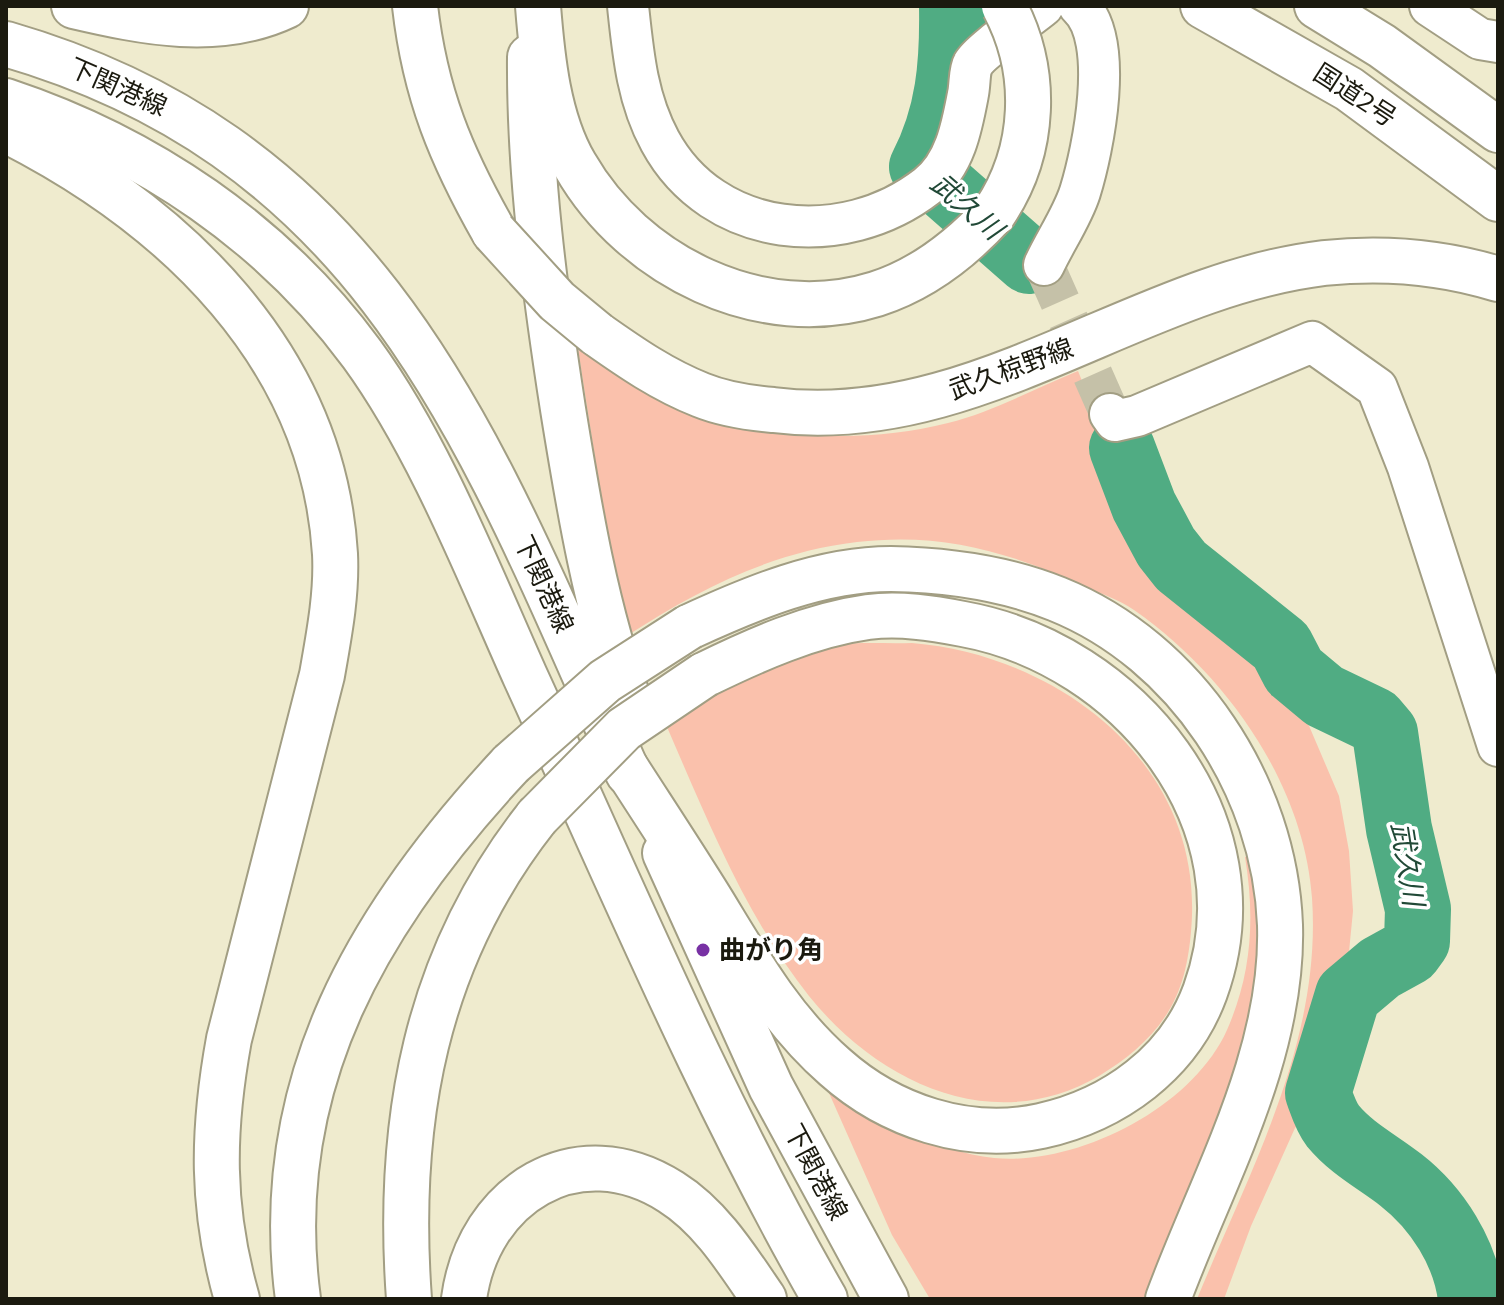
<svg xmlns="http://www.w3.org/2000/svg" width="1504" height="1305" font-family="Bitter,'Noto Sans JP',serif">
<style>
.green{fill:#fac1ac}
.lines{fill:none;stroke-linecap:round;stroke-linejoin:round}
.river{stroke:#50ac83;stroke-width:66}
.minor-tunnel{stroke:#c5c1a8;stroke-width:40;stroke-dasharray:40 20;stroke-linecap:butt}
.minor-casing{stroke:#a29e83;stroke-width:44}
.major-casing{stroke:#a29e83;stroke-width:48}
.highway-casing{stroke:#a29e83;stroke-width:48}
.minor{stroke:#fff;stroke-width:40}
.major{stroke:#fff;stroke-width:44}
.highway{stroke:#fff;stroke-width:44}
.major-bridge-casing{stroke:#a29e83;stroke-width:48;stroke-linecap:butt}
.highway-bridge-casing{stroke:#a29e83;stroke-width:48;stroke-linecap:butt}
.major-bridge{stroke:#fff;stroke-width:44}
.highway-bridge{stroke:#fff;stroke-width:44}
.poi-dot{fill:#7831a4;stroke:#fff;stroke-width:3}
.labels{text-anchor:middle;stroke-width:7;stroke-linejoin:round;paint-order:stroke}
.street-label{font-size:26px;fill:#1b1a0f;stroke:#fff}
.poi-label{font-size:26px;font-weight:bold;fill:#1b1a0f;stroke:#fff;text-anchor:start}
.water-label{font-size:28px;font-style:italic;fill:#214937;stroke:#fff}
</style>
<rect width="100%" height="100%" fill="#efebce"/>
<path class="green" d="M 578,349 C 614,372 649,398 689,412 C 769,439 866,444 948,423 C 992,412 1036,388 1078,371 L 1107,443 L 1120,453 L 1157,548 L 1175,571 L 1258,637 L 1298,700 L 1339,796 L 1349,851 L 1353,911 L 1347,972 L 1361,994 L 1324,1098 L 1295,1128 L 1251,1226 L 1224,1299 L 1197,1299 C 1250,1170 1322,1041 1312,898 C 1304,784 1226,674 1134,610 C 1120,600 1102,594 1086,587 C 1010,552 942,532 857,542 C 772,552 699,589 628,635 L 612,567 Z
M 912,643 C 1056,655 1197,759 1192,915 C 1191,942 1187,976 1174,1001 C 1158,1034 1130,1057 1099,1076 C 994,1137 880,1084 809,996 C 746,917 707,819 667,727 C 714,686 780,651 844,644 C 866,642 889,644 912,643 Z
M 1252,855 C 1256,871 1261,887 1262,903 C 1271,1042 1195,1174 1147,1299 L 930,1299 L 892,1235 L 829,1093 L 832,1091 C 883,1117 935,1152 994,1158 C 1077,1166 1192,1108 1227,1030 C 1252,973 1255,917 1245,857 Z"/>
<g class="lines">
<path class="river" d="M 952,6 C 953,64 949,115 922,167 L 1029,261
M 1122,448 L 1144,506 L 1166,547 L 1181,566 L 1281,646 L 1294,671 L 1324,696 L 1374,720 L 1385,733 L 1399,829 L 1418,909 L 1417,941 L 1409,952 L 1380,968 L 1348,995 L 1318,1093 C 1322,1104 1326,1117 1333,1126 C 1352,1149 1378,1162 1401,1180 C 1437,1208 1466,1253 1471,1299"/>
<path class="minor-tunnel" d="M 1044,265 L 1110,414"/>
<defs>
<path id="minor" d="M 628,6 C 633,53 637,99 660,141 C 713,239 843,251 927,186 C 955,165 962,126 968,94 C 970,85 969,71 973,64 C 979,52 1030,17 1043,6
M 1430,6 L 1480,39 L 1498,42
M 1044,265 C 1055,241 1072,217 1080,192 C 1093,150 1116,39 1079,6
M 1110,414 L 1115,421 L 1137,416 L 1312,342 L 1377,388 L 1408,467 L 1498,746"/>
<path id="major" d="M 74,6 C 143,22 219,38 286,6
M 415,6 C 425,94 451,156 494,232
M 6,44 C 382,153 483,450 628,773
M 530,57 C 529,174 545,293 563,409 C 579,508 596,611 631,706
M 6,101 C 147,148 273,233 362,354 C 429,446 478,571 525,676 C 621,885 710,1099 825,1299
M 597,334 C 631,358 663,380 701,395 C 723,404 750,408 773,410 C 973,435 1134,286 1324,263 C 1382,257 1443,262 1498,279
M 665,853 L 771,1087 L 886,1299"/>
<path id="highway" d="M 538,6 C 542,57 548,119 575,165 C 633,266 761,330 876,294 C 923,279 961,249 994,213
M 1203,6 L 1349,89 L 1498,199
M 1317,6 L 1382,46 L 1498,130
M 6,130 C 174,215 323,355 335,554 C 337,594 329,635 322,675 L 229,1039 C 212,1132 211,1208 237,1299
M 689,627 C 752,598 821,569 891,569 C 947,570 1005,578 1057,599 C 1186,651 1275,787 1280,925 C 1284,1056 1212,1180 1168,1299
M 626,768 C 655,813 684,857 712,902 C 748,961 782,1021 835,1067 C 890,1116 967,1142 1041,1126 C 1114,1110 1179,1063 1205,992 C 1267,822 1128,654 963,624 C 932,618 900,613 868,617 C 811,625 755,650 704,675
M 298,1299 C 269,1083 370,915 511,764
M 409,1299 C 396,1122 425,959 537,817
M 464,1299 C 478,1194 577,1132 671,1192 C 711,1217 738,1261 764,1299"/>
</defs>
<use href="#minor" class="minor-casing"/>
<use href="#major" class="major-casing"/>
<use href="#highway" class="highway-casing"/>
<use href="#minor" class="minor"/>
<use href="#major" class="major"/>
<use href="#highway" class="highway"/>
<defs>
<path id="major-bridge" d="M 494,232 L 557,301 L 597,334"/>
<path id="highway-bridge" d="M 994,213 C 1036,151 1039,71 1004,6
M 511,764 L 605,681 L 689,627
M 537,817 L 624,729 L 704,675"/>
</defs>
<use href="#major-bridge" class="major-bridge-casing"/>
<use href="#highway-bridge" class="highway-bridge-casing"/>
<use href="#major-bridge" class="major-bridge"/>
<use href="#highway-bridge" class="highway-bridge"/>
</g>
<circle class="poi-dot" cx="703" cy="950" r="8"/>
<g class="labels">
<g class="street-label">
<text transform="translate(118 87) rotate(24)" y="9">下関港線</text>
<text transform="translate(1355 95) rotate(33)" y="9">国道2号</text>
<text transform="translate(1011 369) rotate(-20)" y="9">武久椋野線</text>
<text transform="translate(544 584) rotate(65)" y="9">下関港線</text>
<text transform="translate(816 1172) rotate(62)" y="9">下関港線</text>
</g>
<g class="poi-label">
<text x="719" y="959">曲がり角</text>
</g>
<g class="water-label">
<text transform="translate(967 206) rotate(41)" y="10">武久川</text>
<text transform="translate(1408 864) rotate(81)" y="10">武久川</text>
</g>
</g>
<rect width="1504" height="1305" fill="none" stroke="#1b1a0f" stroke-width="16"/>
</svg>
